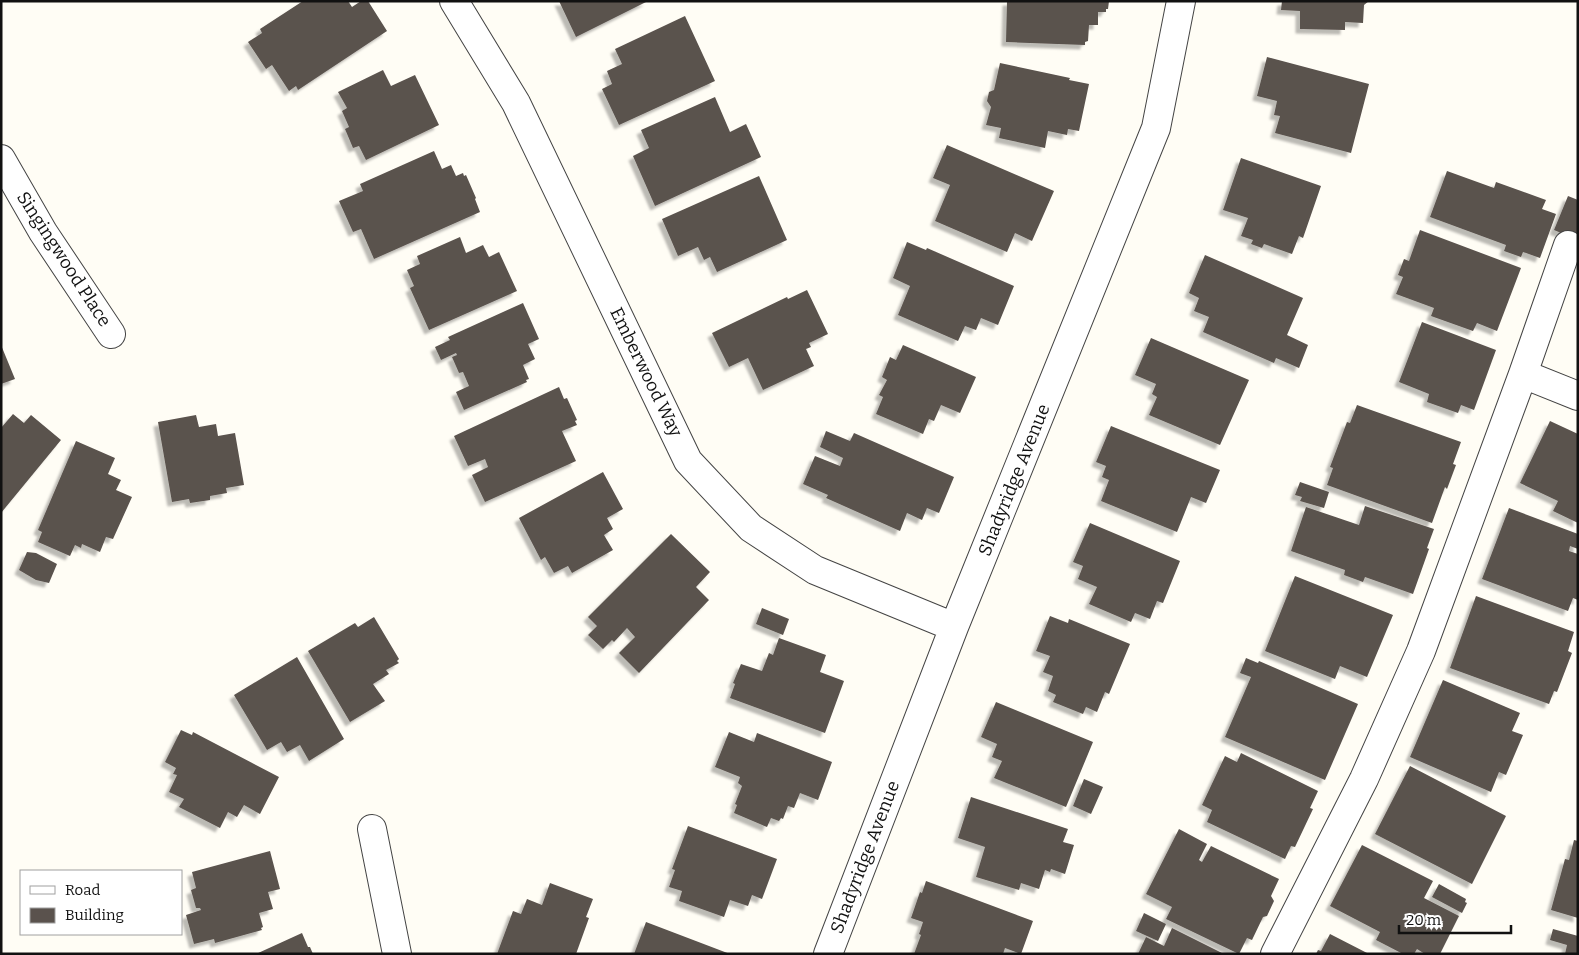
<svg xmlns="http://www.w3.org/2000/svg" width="1579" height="955" font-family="Bitter,serif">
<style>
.building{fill:#5a524d;filter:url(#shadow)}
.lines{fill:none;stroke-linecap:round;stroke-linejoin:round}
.street-casing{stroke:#444;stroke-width:30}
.street{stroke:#fff;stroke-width:28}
.labels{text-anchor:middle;stroke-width:5;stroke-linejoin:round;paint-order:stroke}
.street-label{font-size:18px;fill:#111;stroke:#fff}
</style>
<defs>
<filter id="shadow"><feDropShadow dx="-4.5" dy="4.5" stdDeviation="1" flood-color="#0004"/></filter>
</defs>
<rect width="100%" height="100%" fill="#fffdf5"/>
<path class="building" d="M 303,1 L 348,1 L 352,7 L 361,1 L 368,1 L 387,31 L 298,90 L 296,86 L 289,91 L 272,65 L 266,69 L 248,42 L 262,33 L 260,29 Z
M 559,1 L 648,1 L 576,37 Z
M 1007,1 L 1109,1 L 1108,9 L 1106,9 L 1106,12 L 1098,12 L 1098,25 L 1089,25 L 1088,41 L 1085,42 L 1085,45 L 1006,42 Z
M 1282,1 L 1369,1 L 1364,5 L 1363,23 L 1345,22 L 1345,30 L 1300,29 L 1300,11 L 1281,10 Z
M 685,16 L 715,81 L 619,125 L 602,89 L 612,84 L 607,71 L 622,64 L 615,49 Z
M 1267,57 L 1369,84 L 1351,153 L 1275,133 L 1280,116 L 1274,115 L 1277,101 L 1257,96 Z
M 1000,63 L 1070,78 L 1069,80 L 1089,84 L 1079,131 L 1068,129 L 1067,135 L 1048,131 L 1045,148 L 999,138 L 1001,128 L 986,125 L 991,107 L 987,101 L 989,92 L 994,90 Z
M 383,70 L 391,86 L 415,75 L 439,125 L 366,160 L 359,146 L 353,148 L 345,129 L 349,127 L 342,111 L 347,108 L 338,92 Z
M 715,97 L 730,132 L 746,124 L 761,157 L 655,206 L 633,156 L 649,148 L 641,130 Z
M 947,145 L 1054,191 L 1032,241 L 1015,233 L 1007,252 L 935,221 L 950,185 L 933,178 Z
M 434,151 L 442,169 L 451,165 L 456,176 L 463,173 L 464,176 L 466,175 L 476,198 L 475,199 L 480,212 L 374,259 L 361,229 L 353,232 L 339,201 L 363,191 L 360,184 Z
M 1241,158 L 1321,186 L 1303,238 L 1299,236 L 1292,254 L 1264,244 L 1262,248 L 1251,244 L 1253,240 L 1241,236 L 1248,218 L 1223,210 Z
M 1447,171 L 1494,188 L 1496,182 L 1546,200 L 1542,209 L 1556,214 L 1540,258 L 1523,252 L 1521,257 L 1504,251 L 1506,245 L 1430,217 Z
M 759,176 L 787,240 L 717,272 L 710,257 L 704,260 L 698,247 L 678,256 L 662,219 Z
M 1568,196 L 1578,200 L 1578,240 L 1554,230 Z
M 1420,230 L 1521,268 L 1497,331 L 1477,323 L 1473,331 L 1431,316 L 1434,308 L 1396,294 L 1403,277 L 1398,275 L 1404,259 L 1409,261 Z
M 460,237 L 466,253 L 483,245 L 489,257 L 499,252 L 517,291 L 429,330 L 410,288 L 414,286 L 407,270 L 420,264 L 417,256 Z
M 907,242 L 926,250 L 927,248 L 1014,286 L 998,325 L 981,318 L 976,330 L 965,326 L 958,341 L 898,315 L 910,286 L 893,278 Z
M 1205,255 L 1303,298 L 1287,335 L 1308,345 L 1299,368 L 1276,358 L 1274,363 L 1203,332 L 1209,317 L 1194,311 L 1199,298 L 1189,293 Z
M 807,290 L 828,334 L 809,343 L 811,347 L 806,349 L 814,366 L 763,390 L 748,358 L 729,367 L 712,333 L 787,297 L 788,299 Z
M 523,303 L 539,339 L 528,344 L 535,359 L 523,365 L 529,379 L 526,380 L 527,382 L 464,410 L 456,392 L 469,386 L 463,372 L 459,373 L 452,357 L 457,355 L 456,353 L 441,360 L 435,347 L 450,340 L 448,337 Z
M 1422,322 L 1496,350 L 1474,410 L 1461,405 L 1458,413 L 1427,402 L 1429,394 L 1399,382 Z
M 1151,338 L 1249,380 L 1220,445 L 1149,415 L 1157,397 L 1152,394 L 1156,384 L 1135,375 Z
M 1,345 L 15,379 L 1,384 Z
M 903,345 L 976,377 L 960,413 L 941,405 L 934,421 L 929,419 L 923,434 L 876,414 L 883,397 L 879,395 L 887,380 L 882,377 L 890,357 L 896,360 Z
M 559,387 L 564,399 L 567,398 L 577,420 L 575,421 L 577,425 L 562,431 L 576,461 L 485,502 L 472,475 L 488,467 L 485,459 L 468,466 L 454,436 Z
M 1357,405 L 1461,442 L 1453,464 L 1456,465 L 1447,489 L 1445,487 L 1432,523 L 1327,485 L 1333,468 L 1330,467 L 1347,422 L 1350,423 Z
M 13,414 L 24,423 L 31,415 L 61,440 L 1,513 L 1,428 Z
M 196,415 L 199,427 L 216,424 L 218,436 L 235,433 L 244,485 L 226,488 L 227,493 L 210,496 L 210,500 L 190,503 L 189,499 L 172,502 L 158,422 Z
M 1550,421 L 1578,434 L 1578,523 L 1553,511 L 1558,501 L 1520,483 Z
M 1111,426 L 1220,470 L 1206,503 L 1191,497 L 1177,532 L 1101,501 L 1109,480 L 1102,477 L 1106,466 L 1096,462 Z
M 826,431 L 850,441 L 854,433 L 954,477 L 939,513 L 927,508 L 922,520 L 907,513 L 900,531 L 826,498 L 828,495 L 803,484 L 815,456 L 840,466 L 843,458 L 820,447 Z
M 76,441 L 115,458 L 108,474 L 121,480 L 116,490 L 132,497 L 113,539 L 106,537 L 100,552 L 82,544 L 81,548 L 75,545 L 70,556 L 38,542 L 42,532 L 38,530 Z
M 603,472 L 623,509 L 607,518 L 613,529 L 604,535 L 613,550 L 572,573 L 568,566 L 554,573 L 545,557 L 541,560 L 519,518 Z
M 1300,482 L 1329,492 L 1324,508 L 1300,501 L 1302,497 L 1295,495 Z
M 1365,506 L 1434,529 L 1427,548 L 1429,549 L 1413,594 L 1365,577 L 1363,582 L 1344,575 L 1345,570 L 1291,551 L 1306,507 L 1359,525 Z
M 1509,508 L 1578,534 L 1578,549 L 1570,546 L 1569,551 L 1578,554 L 1578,600 L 1573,598 L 1568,611 L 1482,579 Z
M 1090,523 L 1180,561 L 1163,603 L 1157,601 L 1150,619 L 1135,613 L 1131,622 L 1089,604 L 1097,587 L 1078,579 L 1083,566 L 1073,562 Z
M 671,534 L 710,572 L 696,587 L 709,600 L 639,673 L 619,653 L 635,637 L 627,628 L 614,642 L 612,640 L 603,649 L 588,635 L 597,626 L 588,617 Z
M 27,552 L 36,553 L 57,564 L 49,583 L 36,580 L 19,570 Z
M 1295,576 L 1393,615 L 1367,677 L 1340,666 L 1335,679 L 1265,651 Z
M 1476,596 L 1574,632 L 1568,651 L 1572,653 L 1557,692 L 1554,691 L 1549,704 L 1450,668 Z
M 762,608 L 789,619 L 783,635 L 756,624 Z
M 1050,616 L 1068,623 L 1069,619 L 1130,644 L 1109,694 L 1105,692 L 1097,712 L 1086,707 L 1083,714 L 1053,702 L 1056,695 L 1048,691 L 1053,676 L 1043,672 L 1050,656 L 1036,651 Z
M 374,617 L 399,659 L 397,661 L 399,663 L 386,670 L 389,674 L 373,684 L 385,701 L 350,722 L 308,651 L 355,623 L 358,627 Z
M 779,638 L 826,655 L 820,672 L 844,681 L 825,733 L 730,698 L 735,684 L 733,683 L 741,664 L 762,671 L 769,653 L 773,655 Z
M 297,657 L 344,739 L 309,761 L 300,745 L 287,752 L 281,742 L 267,750 L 234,695 Z
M 1246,658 L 1258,663 L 1259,661 L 1358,704 L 1325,780 L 1225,737 L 1251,677 L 1240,673 Z
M 1443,680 L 1520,713 L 1512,731 L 1523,735 L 1506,775 L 1499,772 L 1491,792 L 1410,757 Z
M 996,702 L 1093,742 L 1066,807 L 994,778 L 1002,761 L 992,757 L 997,744 L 981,737 Z
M 181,730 L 192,735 L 193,732 L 279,777 L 260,814 L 244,805 L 237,817 L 228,812 L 220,828 L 179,807 L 184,799 L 169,792 L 177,775 L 173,774 L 176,768 L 165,762 Z
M 729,732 L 754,742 L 757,733 L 832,762 L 818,800 L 800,793 L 794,808 L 788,806 L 783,819 L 781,818 L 779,821 L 771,818 L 767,827 L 734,813 L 737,805 L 735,804 L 742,786 L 738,783 L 740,777 L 715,767 Z
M 1241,753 L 1318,791 L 1310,808 L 1313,809 L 1295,847 L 1291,846 L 1285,859 L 1207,822 L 1212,810 L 1202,805 L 1225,756 L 1237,762 Z
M 1410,766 L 1506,816 L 1472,884 L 1375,834 Z
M 1084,779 L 1103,787 L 1091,814 L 1073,806 Z
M 971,797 L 1068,829 L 1063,842 L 1074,845 L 1065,874 L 1051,869 L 1050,872 L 1045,870 L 1039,889 L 1021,883 L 1019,890 L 976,877 L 985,847 L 958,838 Z
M 688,826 L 777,859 L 762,899 L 752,895 L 748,906 L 730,900 L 724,917 L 679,901 L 682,891 L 669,887 L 675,870 L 672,869 Z
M 1179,829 L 1207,844 L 1199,860 L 1202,862 L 1211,846 L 1279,879 L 1271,896 L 1274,901 L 1267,916 L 1263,917 L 1252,940 L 1247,938 L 1239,954 L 1166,919 L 1172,907 L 1146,894 Z
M 1574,840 L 1578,841 L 1578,918 L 1551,910 L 1565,859 L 1569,860 Z
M 1362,845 L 1433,881 L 1424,898 L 1459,916 L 1440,954 L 1425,954 L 1417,949 L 1414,954 L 1403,954 L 1376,940 L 1380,932 L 1330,906 Z
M 270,851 L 280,889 L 268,892 L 273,909 L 259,913 L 263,927 L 261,928 L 262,930 L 215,943 L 214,939 L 194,944 L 186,915 L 201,910 L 200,908 L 196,908 L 191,890 L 196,888 L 192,872 Z
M 926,881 L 1033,921 L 1021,954 L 1005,948 L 1003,954 L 914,954 L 921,935 L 919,934 L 923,922 L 911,918 L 920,892 L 922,893 Z
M 550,883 L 593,899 L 586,917 L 589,918 L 576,954 L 497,954 L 513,911 L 521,914 L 527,899 L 542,905 Z
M 1439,884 L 1466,899 L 1465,902 L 1467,903 L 1462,913 L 1432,897 Z
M 1144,913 L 1166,924 L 1158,941 L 1136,931 Z
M 646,922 L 730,954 L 634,954 Z
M 1172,928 L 1224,954 L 1138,954 L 1146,937 L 1164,946 Z
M 1553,929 L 1578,936 L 1578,954 L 1565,954 L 1567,945 L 1550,940 Z
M 302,933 L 308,947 L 310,947 L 313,954 L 256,954 Z
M 1330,934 L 1369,954 L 1316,954 L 1318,950 L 1321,951 Z"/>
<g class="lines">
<defs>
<path id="street" d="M 454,1 L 516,103 L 688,461 L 751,528 L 815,570 L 954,627
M 1,159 L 43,232 L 111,334
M 1523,374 L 1578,396
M 372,829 L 397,954
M 828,954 L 954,627 L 1156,128 L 1181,1
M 1275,954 L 1364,779 L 1421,651 L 1523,374 L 1568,245"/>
</defs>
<use href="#street" class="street-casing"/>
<use href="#street" class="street"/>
</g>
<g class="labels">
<g class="street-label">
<text transform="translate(64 259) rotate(57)" y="6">Singingwood Place</text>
<text transform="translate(646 372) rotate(64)" y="6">Emberwood Way</text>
<text transform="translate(1014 480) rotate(-68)" y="6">Shadyridge Avenue</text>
<text transform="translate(865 857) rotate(-69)" y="6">Shadyridge Avenue</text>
</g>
</g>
<rect width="1579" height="955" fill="none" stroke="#111111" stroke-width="5"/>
<rect x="20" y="870" width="162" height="65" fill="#ffffff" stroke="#a0a0a0"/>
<rect x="30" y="886" width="25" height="8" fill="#ffffff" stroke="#a0a0a0"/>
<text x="65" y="895" font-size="15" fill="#111111">Road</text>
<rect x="30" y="908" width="25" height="15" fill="#5a524d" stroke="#a0a0a0"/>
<text x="65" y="920" font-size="15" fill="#111111">Building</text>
<path d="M1399 925v8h112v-8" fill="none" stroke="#111111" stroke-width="2.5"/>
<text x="1406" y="925" font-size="15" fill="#111111" stroke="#ffffff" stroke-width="4" paint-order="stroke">20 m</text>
</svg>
